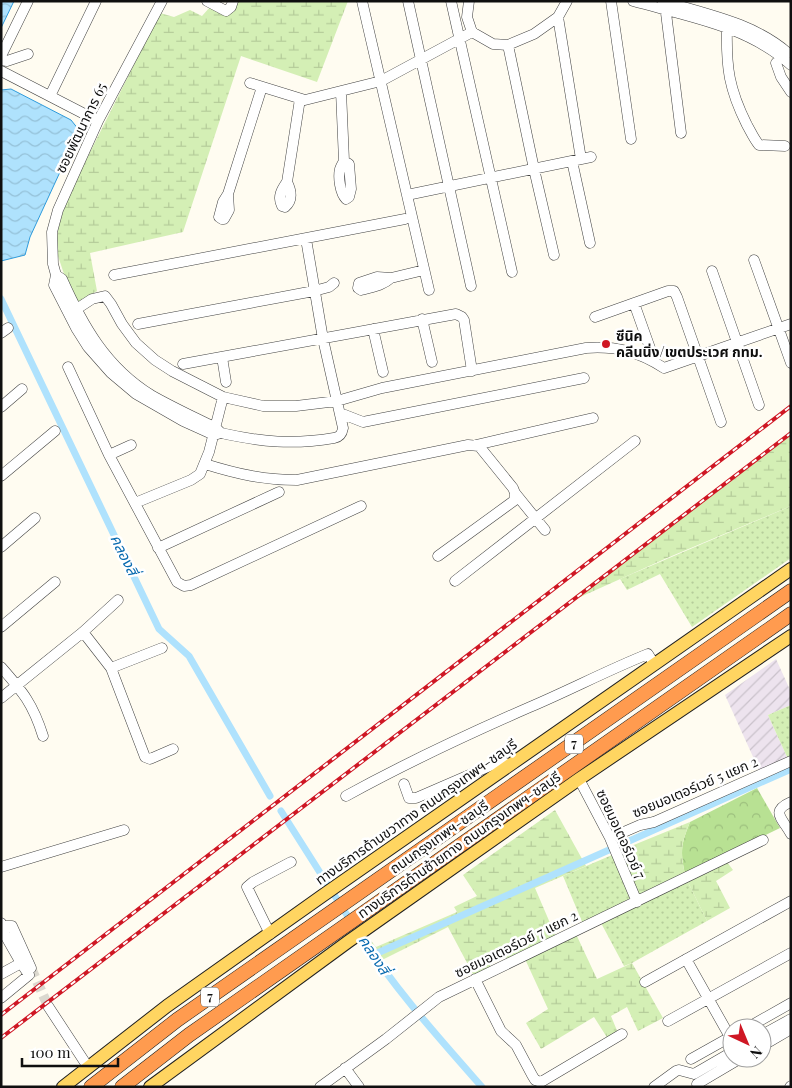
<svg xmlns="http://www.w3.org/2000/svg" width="792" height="1088" font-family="'Playfair Display','Noto Sans Thai',serif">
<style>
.industrial{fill:url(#industrial-furrows)}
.grass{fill:url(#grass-dots)}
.forest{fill:url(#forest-crowns)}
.wetland{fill:url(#wetland-marsh)}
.water{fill:url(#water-waves);stroke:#2e9bdc}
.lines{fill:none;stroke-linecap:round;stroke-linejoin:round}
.canal{stroke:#afe2fd;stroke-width:7}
.minor-tunnel{stroke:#dbd8cf;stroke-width:10;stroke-dasharray:10 5;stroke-linecap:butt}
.minor-casing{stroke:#424242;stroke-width:11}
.major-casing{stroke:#202020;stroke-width:14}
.highway-casing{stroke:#202020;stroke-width:15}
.minor{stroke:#fff;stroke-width:10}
.major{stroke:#ffd561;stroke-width:12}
.highway{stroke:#ff9b4f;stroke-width:14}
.rail-casing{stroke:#cf1724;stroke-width:4}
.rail{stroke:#fff;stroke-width:2;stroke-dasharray:5.5;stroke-linecap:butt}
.poi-dot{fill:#cf1724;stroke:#fff;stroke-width:2}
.labels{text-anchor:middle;stroke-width:5;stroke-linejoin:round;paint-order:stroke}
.shield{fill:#fff;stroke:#575757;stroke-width:1}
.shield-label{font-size:12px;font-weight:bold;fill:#0f0f0f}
.street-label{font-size:14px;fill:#0f0f0f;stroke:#fff}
.poi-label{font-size:14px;font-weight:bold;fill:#0f0f0f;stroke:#fff;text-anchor:start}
.water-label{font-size:15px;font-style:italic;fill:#096bb0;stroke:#fff}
</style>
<defs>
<pattern id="industrial-furrows" width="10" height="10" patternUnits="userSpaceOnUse" patternTransform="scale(1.25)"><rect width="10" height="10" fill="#ede3ee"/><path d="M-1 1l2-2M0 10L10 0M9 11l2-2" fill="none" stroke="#cac2cb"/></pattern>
<pattern id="grass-dots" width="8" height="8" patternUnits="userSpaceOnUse" patternTransform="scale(1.25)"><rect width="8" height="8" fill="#d4efb5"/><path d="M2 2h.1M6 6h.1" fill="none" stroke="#b5cc9a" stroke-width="1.8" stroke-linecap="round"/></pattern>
<pattern id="forest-crowns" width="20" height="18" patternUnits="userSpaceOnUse" patternTransform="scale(1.25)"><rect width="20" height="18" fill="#b8e193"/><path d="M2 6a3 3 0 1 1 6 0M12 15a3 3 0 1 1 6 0" fill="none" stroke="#9dc07e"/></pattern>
<pattern id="wetland-marsh" width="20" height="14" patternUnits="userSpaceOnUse" patternTransform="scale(1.25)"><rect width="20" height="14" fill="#d4efb5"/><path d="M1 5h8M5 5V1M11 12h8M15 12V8" fill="none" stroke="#b5cc9a"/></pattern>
<pattern id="water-waves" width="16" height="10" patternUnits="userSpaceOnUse" patternTransform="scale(1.25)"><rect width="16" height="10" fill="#afe2fd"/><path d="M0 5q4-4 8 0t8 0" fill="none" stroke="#95c1d8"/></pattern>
</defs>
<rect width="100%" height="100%" fill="#fffcf1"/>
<path class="industrial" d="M 776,659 L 791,692 L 791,705 L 768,715 L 788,759 L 759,770 L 725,695 Z"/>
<path class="grass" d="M 791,506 L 791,558 L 692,627 L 660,574 L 627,590 L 620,579 Z
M 791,705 L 791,757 L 788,759 L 768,715 Z
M 612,855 L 631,897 L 629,902 L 583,924 L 563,876 Z
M 687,880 L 707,921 L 632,963 L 624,966 L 601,923 Z"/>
<path class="forest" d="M 757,788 L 780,828 L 685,874 C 680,852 681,844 690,822 Z"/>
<path class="wetland" d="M 237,1 L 348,1 L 317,82 L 241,56 L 183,232 L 90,253 L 97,291 L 79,302 L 72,298 L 56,250 L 59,222 L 72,188 L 160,13 L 174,17 L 190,10 L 202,16 L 210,7 L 232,13 Z
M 791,434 L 791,506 L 667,558 L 578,598 L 575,596 Z
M 555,810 L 586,866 L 535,888 L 556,937 L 507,961 L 502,947 L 486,954 L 491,968 L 474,976 L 448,927 L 374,964 L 359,942 L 368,937 L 376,947 L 457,912 L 454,907 L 477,896 L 463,875 Z
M 690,822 C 681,844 680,852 685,874 L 638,898 L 619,851 Z
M 727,862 L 733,870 L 716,881 L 730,908 L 707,921 L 687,880 Z
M 576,934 L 597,979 L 632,963 L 663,1018 L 638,1031 L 627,1007 L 611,1016 L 618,1033 L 608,1039 L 594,1017 L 541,1049 L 526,1023 L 548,1009 L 525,959 Z"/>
<path class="water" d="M 1,1 L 14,1 L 1,28 Z
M 11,89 L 71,120 L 79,130 L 72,152 L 60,172 L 30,237 L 25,255 L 1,261 L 1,90 Z"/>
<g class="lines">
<path class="canal" d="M 1,299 L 159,629 L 189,656 L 270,796
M 281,811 L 352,923
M 358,932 C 394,988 438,1037 482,1087
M 373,955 L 791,769"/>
<path class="minor-tunnel" d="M 31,968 L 48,1006"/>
<defs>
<path id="minor" d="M 207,1 L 226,11 L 231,7 L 233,1
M 362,1 L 429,290
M 408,1 L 471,286
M 451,1 L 512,272
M 469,1 L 467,17 L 472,32 L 493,44 L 508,45 L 534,34 L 558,17 L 567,1
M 611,1 L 631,139
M 633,1 C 687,16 748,26 791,65
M 663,1 C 706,14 754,23 788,53
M 665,5 L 681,133
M 558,17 L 581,159
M 727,28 C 726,68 729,89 747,125 C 751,132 754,139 759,145 L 785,146
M 508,45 L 534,169 L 554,255
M 1,56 L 28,1
M 1,60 L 7,61 L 28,54
M 776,63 L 781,77 L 791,92
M 1,71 L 98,121
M 250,83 L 305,100 L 381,81 L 472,32
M 341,91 L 344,161 C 343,163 341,166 340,169 C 338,177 340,193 346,199 L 349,197 L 351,189 L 349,164 L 344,161
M 50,96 L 96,1
M 572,161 L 590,243
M 287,182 C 291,190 293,200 285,207 L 282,206 C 277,197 282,189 287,182 L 300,99
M 228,194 L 229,210 L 224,219 L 222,219 L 219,217 L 223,202 L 228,194 L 262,87
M 407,195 L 591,157
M 754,260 L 791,363
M 712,271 L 759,405
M 56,275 L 62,279 C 83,326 106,367 151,395 C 172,407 194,417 216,428 L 221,433 L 214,435 L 183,421 L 136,394 L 111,373 L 88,347 L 76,328 L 54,285 L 56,275 L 53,264 L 52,232 L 58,210 L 98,121 L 162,1
M 114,275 L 405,219
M 391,278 C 382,286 372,287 361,290 L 358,288 L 359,283 L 377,277 L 391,278 L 424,270
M 634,303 L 650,348 L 650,359
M 69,314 L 92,299 L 105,296 L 111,304 L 122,324 L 136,343 L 155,360 L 172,371 L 223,397 L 263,406 L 296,406 L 337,401 L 382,388 L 586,348 C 616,346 638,351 664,368 L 791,324
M 595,317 L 668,291 L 674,291 L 677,297 L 721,422
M 422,319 L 432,362
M 138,324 L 314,291 L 329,287 L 334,283
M 373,329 L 383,372
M 1,333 L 8,328
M 222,357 L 226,382
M 183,364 L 456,314 L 462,317 L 464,320 L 472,371
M 68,367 L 109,455 L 177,582 L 184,586 L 191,585 L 361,506
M 1,407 L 22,389
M 340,413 L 363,422 L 584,378
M 221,433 C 261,442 293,445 334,438 C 340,437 342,434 343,428 L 323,339 L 306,239
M 476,445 L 593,418
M 109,455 L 131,445
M 205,464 C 237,474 264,480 297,480 L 468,445 L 479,446 L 513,488 L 515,493 L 515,500 L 438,556
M 1,476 L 55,431
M 515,493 L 545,530
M 135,503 L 191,480 L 200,474 L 209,452 L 223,397
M 1,547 L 35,518
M 158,548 L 279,492
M 455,581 L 635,441
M 1,627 L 55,582
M 83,632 L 111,668 L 145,757 L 150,759 L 173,749
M 1,667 C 23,692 33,704 43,736
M 111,668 L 162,648
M 1,698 L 83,632 L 118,600
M 579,779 L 610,838 L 637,902
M 404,784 L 409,798 L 416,798 L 497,763 L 503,762 L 510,765
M 346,796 C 406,763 468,734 530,707 C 570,690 608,670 648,654 L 654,664
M 791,802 C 770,811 782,818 791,834
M 610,838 L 640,825 L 654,822 L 791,761
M 1,867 L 124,830
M 1,923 L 5,935 L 21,963
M 1,926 L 12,926 L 31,968
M 270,934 L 247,887 L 253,882 L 291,862
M 686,959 L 730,1037
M 1,974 L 21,963 L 29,975 L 1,998
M 475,979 L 501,1031 L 516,1045 L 532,1075 L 535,1080 L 541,1082 L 622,1034
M 645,982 L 791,901
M 48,1006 L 88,1067
M 668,1021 L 791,953
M 747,1028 L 791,1003
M 762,1035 L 791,1019
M 762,1046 L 791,1029
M 691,1059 L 732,1036
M 345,1068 L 359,1087
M 697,1084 L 741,1058
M 320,1087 L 386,1039 L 439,997 L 763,840
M 654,1087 L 676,1071 L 679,1070 L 694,1074 L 732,1052
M 790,1087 L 791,1086"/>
<path id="major" d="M 63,1087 L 167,1006 L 322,896 L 791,569
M 150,1087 L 349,941 L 579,779 L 791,636"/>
<path id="highway" d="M 91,1087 L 177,1020 L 791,591
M 122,1087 L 189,1035 L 791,614"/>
</defs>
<use href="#minor" class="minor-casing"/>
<use href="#major" class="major-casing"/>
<use href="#highway" class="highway-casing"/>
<use href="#minor" class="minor"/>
<use href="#major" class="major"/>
<use href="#highway" class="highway"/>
<defs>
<path id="rail" d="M 1,1015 L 791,406
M 1,1038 L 791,433"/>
</defs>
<use href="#rail" class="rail-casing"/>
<use href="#rail" class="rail"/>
</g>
<circle class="poi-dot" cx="606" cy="344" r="5"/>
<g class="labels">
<g class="shield">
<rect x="565" y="734.5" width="18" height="19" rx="4"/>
<rect x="201" y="987.5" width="18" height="19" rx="4"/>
</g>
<g class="shield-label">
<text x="574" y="748">7</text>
<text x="210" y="1001">7</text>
</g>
<g class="street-label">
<text transform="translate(81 128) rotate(-64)" y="5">ซอยพัฒนาการ 65</text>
<text transform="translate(695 787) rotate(-23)" y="5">ซอยมอเตอร์เวย์ 5 แยก 2</text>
<text transform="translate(416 812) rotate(-35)" y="5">ทางบริการด้านขวาทาง ถนนกรุงเทพฯ-ชลบุรี</text>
<text transform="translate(621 834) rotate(65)" y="5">ซอยมอเตอร์เวย์ 7</text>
<text transform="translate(439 837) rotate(-35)" y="5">ถนนกรุงเทพฯ-ชลบุรี</text>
<text transform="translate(459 845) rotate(-35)" y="5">ทางบริการด้านซ้ายทาง ถนนกรุงเทพฯ-ชลบุรี</text>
<text transform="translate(516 944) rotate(-26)" y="5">ซอยมอเตอร์เวย์ 7 แยก 2</text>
</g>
<g class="poi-label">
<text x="616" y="341">ซีนิค<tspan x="616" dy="16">คลีนนิ่ง/เขตประเวศ กทม.</tspan></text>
</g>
<g class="water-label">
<text transform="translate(124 555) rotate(64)" y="5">คลองสี่</text>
<text transform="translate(374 955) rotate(57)" y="5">คลองสี่</text>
</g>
</g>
<rect width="792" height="1088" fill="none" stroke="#0f0f0f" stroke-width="5"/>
<g transform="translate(747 1043) rotate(136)"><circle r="24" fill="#ffffff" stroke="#9f9f9f"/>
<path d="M0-4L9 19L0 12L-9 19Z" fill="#cf1724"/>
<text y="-8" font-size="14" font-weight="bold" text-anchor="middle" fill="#0f0f0f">N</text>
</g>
<path d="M22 1058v8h96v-8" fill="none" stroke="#0f0f0f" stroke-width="2.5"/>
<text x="30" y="1058" font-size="15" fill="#0f0f0f" stroke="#ffffff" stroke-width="4" paint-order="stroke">100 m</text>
</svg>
